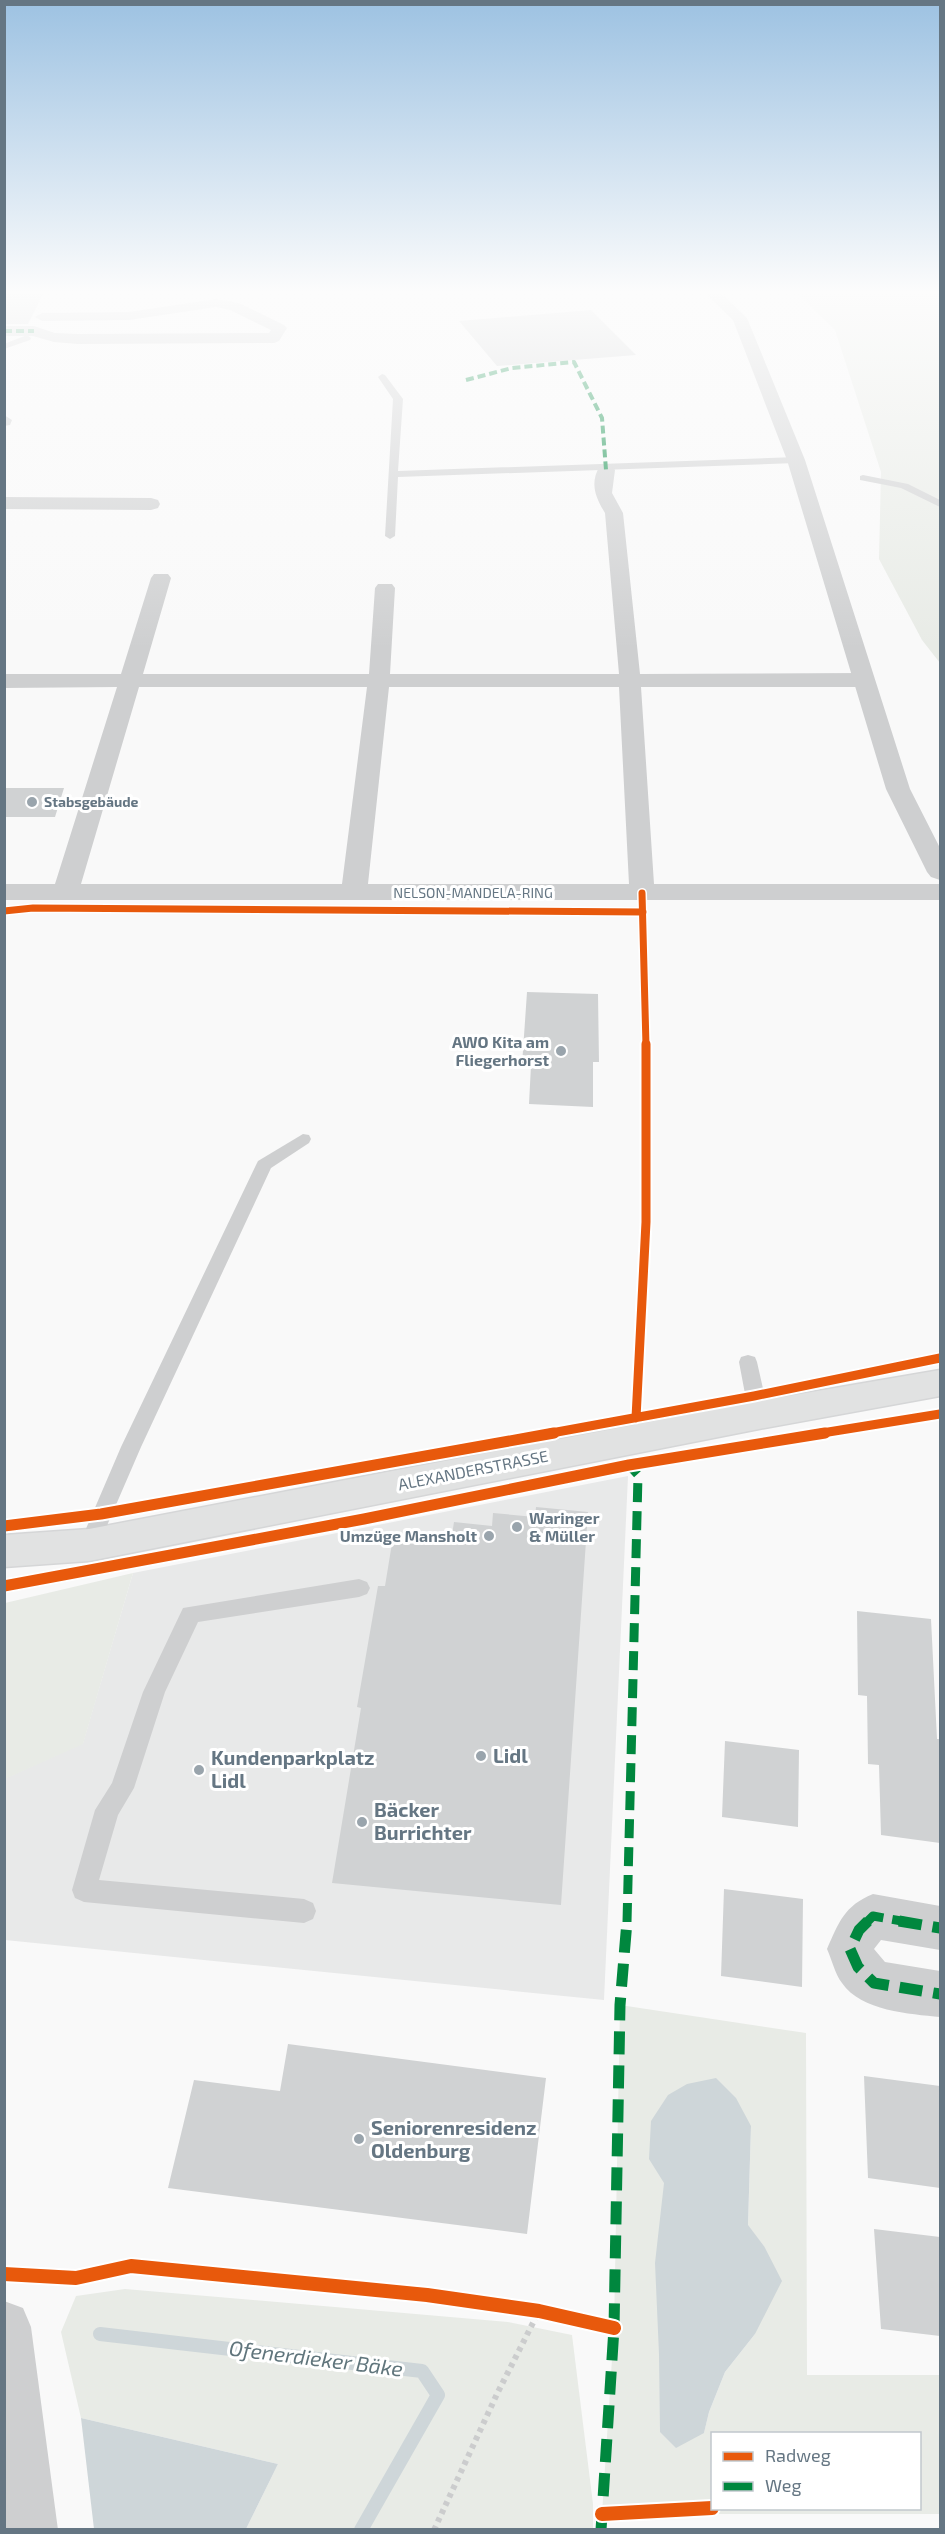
<svg xmlns="http://www.w3.org/2000/svg" width="945" height="2534" font-family="'Exo 2',sans-serif">
<style>
.built{fill:#e8e9e9}
.green{fill:#e8ebe6;fill-rule:evenodd}
.water{fill:#ced6d9}
.lines{fill:none;stroke-linecap:round;stroke-linejoin:round}
.stream{stroke:#ced6d9;stroke-width:14}
.building{fill:#d0d2d3}
.secondary-casing{stroke:#d5d6d7;stroke-width:3}
.path{stroke:#cbcccd;stroke-width:6;stroke-dasharray:4.5 4.5;stroke-linecap:butt}
.service{fill:#cecfd0;fill-rule:evenodd}
.minor{fill:#cecfd0;fill-rule:evenodd}
.tertiary{fill:#cecfd0;fill-rule:evenodd}
.secondary{fill:#e1e2e2;fill-rule:evenodd}
.quiet-far2{stroke:#00873e;stroke-width:4;stroke-dasharray:8 4;stroke-linecap:butt}
.quiet-far1{stroke:#00873e;stroke-width:9;stroke-dasharray:19 9;stroke-linecap:butt}
.quiet{stroke:#00873e;stroke-width:11;stroke-dasharray:23 11;stroke-linecap:butt}
.cycleway-far3-casing{stroke:#fff;stroke-width:10}
.cycleway-far2-casing{stroke:#fff;stroke-width:13}
.cycleway-far1-casing{stroke:#fff;stroke-width:15}
.cycleway-casing{stroke:#fff;stroke-width:18}
.cycleway-far3{stroke:#e8590c;stroke-width:7}
.cycleway-far2{stroke:#e8590c;stroke-width:9}
.cycleway-far1{stroke:#e8590c;stroke-width:11}
.cycleway{stroke:#e8590c;stroke-width:14}
.poi-dot{fill:#99a4ac;stroke:#fff;stroke-width:2}
.labels{text-anchor:middle;stroke-width:6;stroke-linejoin:round;paint-order:stroke}
.far-poi-label{font-size:14px;font-weight:bold;fill:#657683;stroke:#fff;text-anchor:start}
.far-street-label{font-size:14px;fill:#657683;stroke:#fff}
.poi-label{font-size:16px;font-weight:bold;fill:#657683;stroke:#fff;text-anchor:end}
.street-label{font-size:16px;fill:#657683;stroke:#fff}
.near-poi-label{font-size:20px;font-weight:bold;fill:#657683;stroke:#fff;text-anchor:start}
.near-water-label{font-size:21px;font-style:italic;fill:#60757c;stroke:#fff}
</style>
<rect width="100%" height="100%" fill="#f9f9f9"/>
<path class="built" d="M 628,1476 L 604,2000 L 5,1940 L 4,1779 L 83,1743 L 133,1573 Z"/>
<path class="green" d="M 798,294 L 940,294 L 940,663 L 922,640 L 879,559 L 881,472 L 835,330 Z
M 133,1573 L 83,1744 L 5,1779 L 5,1603 Z
M 620,2005 L 806,2033 L 807,2375 L 940,2375 L 940,2514 L 602,2514 L 614,2328 ZM 751,2126 L 748,2226 L 764,2246 L 755,2334 L 725,2372 L 709,2412 L 704,2433 L 660,2432 L 664,2183 ZM 712,2434 L 920,2434 L 920,2508 L 712,2508 Z
M 125,2289 L 508,2322 L 572,2335 L 593,2504 L 593,2529 L 246,2529 L 278,2464 L 81,2418 L 61,2332 L 76,2296 Z"/>
<path class="water" d="M 716,2078 L 736,2098 L 751,2126 L 748,2225 L 764,2246 L 782,2281 L 755,2334 L 725,2372 L 709,2412 L 704,2433 L 676,2448 L 660,2432 L 659,2354 L 655,2263 L 664,2183 L 649,2159 L 651,2121 L 668,2095 L 687,2084 Z
M 81,2418 L 278,2464 L 246,2529 L 94,2529 Z"/>
<g class="lines">
<path class="stream" d="M 100,2334 L 422,2371 L 438,2395 L 361,2530"/>
</g>
<path class="building" d="M 4,294 L 43,294 L 28,324 L 4,324 Z
M 591,310 L 636,355 L 497,366 L 459,321 Z
M 4,788 L 64,788 L 55,817 L 4,817 Z
M 527,992 L 598,994 L 599,1062 L 593,1062 L 593,1107 L 529,1104 L 531,1065 L 522,1065 Z
M 536,1507 L 588,1512 L 561,1905 L 332,1883 L 361,1708 L 357,1707 L 378,1586 L 385,1586 L 393,1537 L 451,1541 L 454,1522 L 492,1526 L 493,1513 L 535,1517 Z
M 857,1611 L 931,1619 L 937,1739 L 940,1739 L 940,1843 L 881,1835 L 879,1765 L 868,1764 L 867,1696 L 858,1695 Z
M 725,1741 L 799,1750 L 798,1827 L 722,1817 Z
M 724,1889 L 803,1899 L 802,1987 L 721,1976 Z
M 288,2044 L 546,2078 L 527,2234 L 168,2188 L 194,2080 L 280,2091 Z
M 864,2076 L 940,2086 L 940,2188 L 868,2178 Z
M 874,2229 L 940,2237 L 940,2336 L 881,2329 Z"/>
<g class="lines">
<defs>
<path id="secondary" d="M 940,1370 L 940,1396 L 759,1429 L 89,1561 L 4,1567 L 4,1535 L 89,1529 L 759,1401 Z"/>
</defs>
<use href="#secondary" class="secondary-casing"/>
<path class="path" d="M 434,2530 L 497,2394 L 539,2311"/>
<path class="service" d="M 27,335 L 31,338 L 30,340 L 4,349 L 4,344 Z
M 382,374 L 385,375 L 403,399 L 398,471 L 796,457 L 801,460 L 796,463 L 398,477 L 395,536 L 390,539 L 385,536 L 393,399 L 378,377 Z
M 863,475 L 908,484 L 940,500 L 940,507 L 901,488 L 860,480 L 860,476 Z
M 303,1134 L 309,1135 L 311,1139 L 309,1143 L 271,1168 L 141,1447 L 96,1551 L 89,1554 L 82,1551 L 79,1545 L 121,1447 L 256,1165 L 258,1161 Z
M 748,1355 L 755,1357 L 757,1362 L 769,1415 L 766,1420 L 759,1422 L 752,1420 L 749,1415 L 739,1362 L 741,1357 Z
M 359,1579 L 367,1582 L 370,1588 L 367,1594 L 359,1597 L 198,1622 L 165,1692 L 134,1788 L 118,1815 L 99,1880 L 304,1899 L 313,1903 L 316,1911 L 313,1919 L 304,1923 L 84,1902 L 75,1898 L 72,1890 L 95,1810 L 112,1783 L 143,1692 L 183,1608 Z"/>
<path class="minor" d="M 216,299 L 239,303 L 284,325 L 287,328 L 279,341 L 274,343 L 78,344 L 54,342 L 33,336 L 4,336 L 4,326 L 34,326 L 55,333 L 78,334 L 269,333 L 271,330 L 230,310 L 216,307 L 129,320 L 42,321 L 35,317 L 42,313 L 129,312 Z
M 4,415 L 12,420 L 10,425 L 4,426 Z
M 606,465 L 612,466 L 615,470 L 612,493 L 623,513 L 640,674 L 863,673 L 871,675 L 874,680 L 871,685 L 863,687 L 641,687 L 654,884 L 940,884 L 940,900 L 4,900 L 4,884 L 55,884 L 117,687 L 4,688 L 4,674 L 121,674 L 151,578 L 154,574 L 168,574 L 171,578 L 143,674 L 369,674 L 375,588 L 378,584 L 392,584 L 395,588 L 390,674 L 619,674 L 605,513 C 596,498 589,483 600,466 ZM 139,687 L 367,687 L 342,884 L 81,884 ZM 389,687 L 619,687 L 629,884 L 368,884 Z
M 4,497 L 151,498 L 158,500 L 160,504 L 158,508 L 151,510 L 4,509 Z
M 873,1894 L 940,1906 L 940,1950 L 881,1940 L 874,1949 L 885,1962 L 940,1971 L 940,2017 C 910,2014 861,2011 842,1983 C 835,1974 832,1960 827,1949 C 839,1922 844,1906 873,1894 Z
M 4,2301 L 23,2308 L 31,2327 L 58,2530 L 4,2530 Z"/>
<path class="tertiary" d="M 706,294 L 722,294 L 747,318 L 805,460 L 910,789 L 940,848 L 940,880 L 931,877 L 927,872 L 886,789 L 787,460 L 733,320 Z"/>
<use href="#secondary" class="secondary"/>
<path class="quiet-far2" d="M 4,331 L 34,331
M 466,380 L 512,368 L 574,362 L 602,418 L 606,470"/>
<path class="quiet-far1" d="M 627,1922 L 638,1475 L 629,1465
M 867,1922 L 873,1916 L 907,1922"/>
<path class="quiet" d="M 868,1921 L 859,1930 L 850,1949 L 858,1967 L 874,1983 L 940,1994
M 899,1921 L 940,1928
M 601,2530 L 614,2328 L 620,2005 L 627,1921"/>
<defs>
<path id="cycleway-far3" d="M 642,893 L 646,1046
M 4,911 L 33,908 L 643,912"/>
<path id="cycleway-far2" d="M 636,1418 L 646,1222 L 646,1044
M 546,1434 L 754,1396 L 940,1358
M 816,1434 L 940,1414"/>
<path id="cycleway-far1" d="M 4,1526 L 101,1514 L 554,1433
M 4,1586 L 364,1519 L 629,1465 L 825,1433"/>
<path id="cycleway" d="M 4,2274 L 76,2278 L 131,2266 L 427,2295 L 539,2311 L 614,2328
M 602,2514 L 712,2508"/>
</defs>
<use href="#cycleway-far3" class="cycleway-far3-casing"/>
<use href="#cycleway-far2" class="cycleway-far2-casing"/>
<use href="#cycleway-far1" class="cycleway-far1-casing"/>
<use href="#cycleway" class="cycleway-casing"/>
<use href="#cycleway-far3" class="cycleway-far3"/>
<use href="#cycleway-far2" class="cycleway-far2"/>
<use href="#cycleway-far1" class="cycleway-far1"/>
<use href="#cycleway" class="cycleway"/>
</g>
<linearGradient id="sky" x2="0" y2="1"><stop stop-color="#9dc2e2"/><stop offset="0.45" stop-color="#fcfcfc"/><stop offset="1" stop-color="#fcfcfc" stop-opacity="0"/></linearGradient>
<rect width="945" height="649" fill="url(#sky)"/>
<g class="poi-dot">
<circle cx="32" cy="802" r="6"/>
<circle cx="561" cy="1051" r="6"/>
<circle cx="517" cy="1527" r="6"/>
<circle cx="489" cy="1536" r="6"/>
<circle cx="481" cy="1756" r="6"/>
<circle cx="199" cy="1770" r="6"/>
<circle cx="362" cy="1822" r="6"/>
<circle cx="359" cy="2139" r="6"/>
</g>
<g class="labels">
<g class="far-poi-label">
<text x="44" y="807">Stabsgebäude</text>
</g>
<g class="far-street-label">
<text x="473" y="898">NELSON-MANDELA-RING</text>
</g>
<g class="poi-label">
<text x="549" y="1048">AWO Kita am<tspan x="549" dy="18">Fliegerhorst</tspan></text>
<text x="529" y="1524" text-anchor="start">Waringer<tspan x="529" dy="18">&amp; Müller</tspan></text>
<text x="477" y="1542">Umzüge Mansholt</text>
</g>
<g class="street-label">
<text transform="translate(473 1470) rotate(-11)" y="6">ALEXANDERSTRASSE</text>
</g>
<g class="near-poi-label">
<text x="493" y="1763">Lidl</text>
<text x="211" y="1765">Kundenparkplatz<tspan x="211" dy="23">Lidl</tspan></text>
<text x="374" y="1817">Bäcker<tspan x="374" dy="23">Burrichter</tspan></text>
<text x="371" y="2135">Seniorenresidenz<tspan x="371" dy="23">Oldenburg</tspan></text>
</g>
<g class="near-water-label">
<text transform="translate(316 2359) rotate(7)" y="7">Ofenerdieker Bäke</text>
</g>
</g>
<rect width="945" height="2534" fill="none" stroke="#657683" stroke-width="12"/>
<rect x="711" y="2432" width="210" height="78" fill="#ffffff" stroke="#c1c8cd" stroke-width="1.5"/>
<rect x="723" y="2452" width="30" height="9" fill="#e8590c" stroke="#c1c8cd" stroke-width="1.5"/>
<text x="765" y="2462" font-size="18" fill="#657683">Radweg</text>
<rect x="723" y="2482" width="30" height="9" fill="#00873e" stroke="#c1c8cd" stroke-width="1.5"/>
<text x="765" y="2492" font-size="18" fill="#657683">Weg</text>
</svg>
